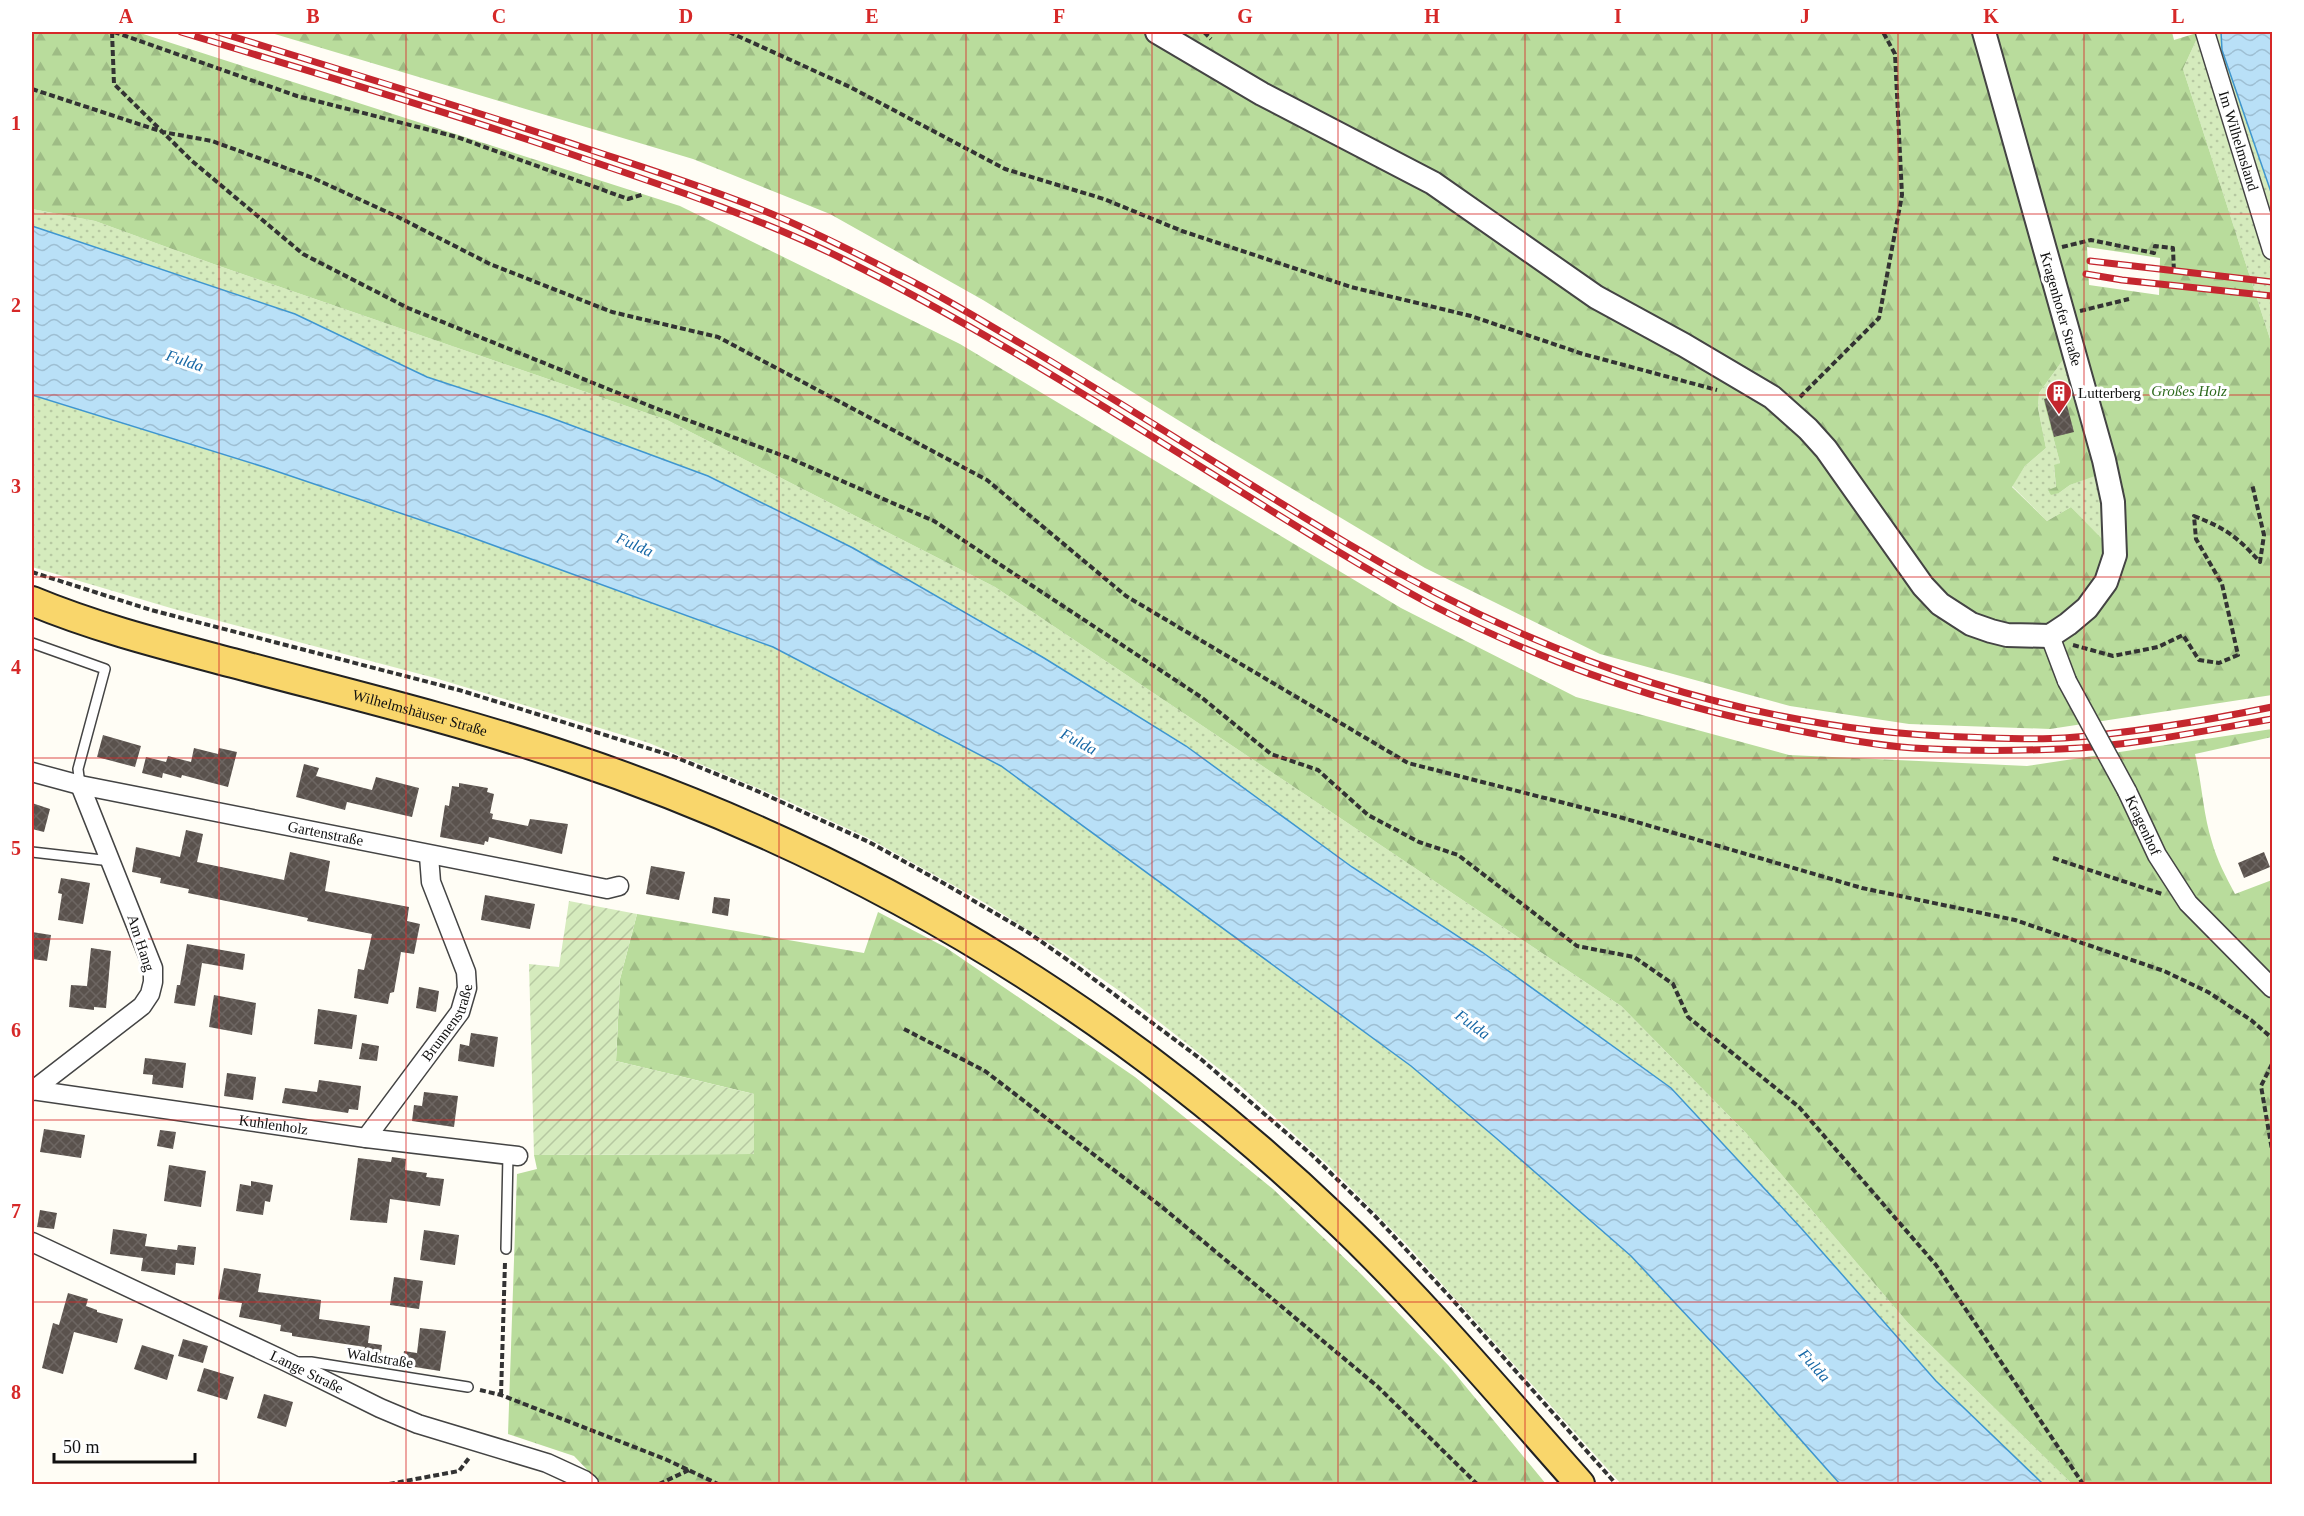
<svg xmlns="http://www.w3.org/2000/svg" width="2304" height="1516" font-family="'Times New Roman',serif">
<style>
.grass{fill:url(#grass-dots)}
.forest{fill:url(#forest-firs);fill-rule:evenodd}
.garden{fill:url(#garden-furrows)}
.water{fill:url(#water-waves);stroke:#3f96cf;stroke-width:1.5}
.building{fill:url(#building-cross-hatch)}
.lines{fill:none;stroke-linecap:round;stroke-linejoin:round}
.service-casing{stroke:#444;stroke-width:12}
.minor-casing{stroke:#444;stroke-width:21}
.tertiary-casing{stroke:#444;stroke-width:26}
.primary-casing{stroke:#222;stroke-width:32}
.path{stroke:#333;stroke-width:4;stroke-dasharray:6 3;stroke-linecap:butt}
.service{stroke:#fff;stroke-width:9}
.minor{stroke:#fff;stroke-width:18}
.tertiary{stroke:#fff;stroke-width:22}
.primary{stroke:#f9d66b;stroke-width:28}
.rail-casing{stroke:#c4262e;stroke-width:7}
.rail{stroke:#fff;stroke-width:4.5;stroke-dasharray:14;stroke-linecap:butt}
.minor-bridge-casing{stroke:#444;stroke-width:21;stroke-linecap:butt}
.minor-bridge{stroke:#fff;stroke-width:18}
.grid{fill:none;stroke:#d62828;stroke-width:1.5;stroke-opacity:0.55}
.labels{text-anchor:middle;stroke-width:6;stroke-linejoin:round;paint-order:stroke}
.street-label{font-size:15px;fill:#111;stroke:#fff}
.park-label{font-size:15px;font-style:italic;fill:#2f6b1f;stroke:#fff}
.poi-label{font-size:15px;fill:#111;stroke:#fff;text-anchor:start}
.water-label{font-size:16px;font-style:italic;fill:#1768a6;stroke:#fff}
.neatline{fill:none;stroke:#d62828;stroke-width:2}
.grid-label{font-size:20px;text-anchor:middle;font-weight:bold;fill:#d62828}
</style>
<defs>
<pattern id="grass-dots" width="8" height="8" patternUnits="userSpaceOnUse" patternTransform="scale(1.5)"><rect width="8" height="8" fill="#d5ebbd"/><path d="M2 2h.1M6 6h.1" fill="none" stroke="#b6c8a1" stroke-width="1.8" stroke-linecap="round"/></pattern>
<pattern id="forest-firs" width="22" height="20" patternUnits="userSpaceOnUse" patternTransform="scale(1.5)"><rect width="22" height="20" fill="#b9dc9c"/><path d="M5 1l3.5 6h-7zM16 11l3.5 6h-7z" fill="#9ebc85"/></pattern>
<pattern id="garden-furrows" width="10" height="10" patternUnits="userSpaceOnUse" patternTransform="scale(1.5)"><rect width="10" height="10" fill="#d5ebbd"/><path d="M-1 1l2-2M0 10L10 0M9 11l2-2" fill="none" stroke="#b6c8a1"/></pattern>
<pattern id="water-waves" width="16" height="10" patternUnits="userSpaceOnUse" patternTransform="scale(1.5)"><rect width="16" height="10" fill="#b9e0f7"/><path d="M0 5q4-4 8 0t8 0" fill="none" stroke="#9ebfd3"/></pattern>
<pattern id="building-cross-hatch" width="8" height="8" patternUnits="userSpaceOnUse" patternTransform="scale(1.5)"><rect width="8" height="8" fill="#5a524d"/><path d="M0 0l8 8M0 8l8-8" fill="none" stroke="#6d6662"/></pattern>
</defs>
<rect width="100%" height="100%" fill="#fffdf5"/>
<path class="grass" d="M 2200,32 L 2221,32 L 2222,50 L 2272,195 L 2272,345 L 2183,69 Z
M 32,209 L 95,221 L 219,266 L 667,420 L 995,587 L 1621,1006 L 1746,1133 L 1908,1323 L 2072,1484 L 2043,1484 L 1936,1381 L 1801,1228 L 1671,1088 L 1482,952 L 1352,867 L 853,548 L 708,476 L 546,416 L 427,377 L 295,314 L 32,226 Z
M 2063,360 L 2073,397 L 2043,399 L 2060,463 L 2054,466 L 2056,488 L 2048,491 L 2059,493 L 2070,485 L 2095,475 L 2103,507 L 2102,540 L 2071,507 L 2047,521 L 2012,486 L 2025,466 L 2046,448 L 2038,408 L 2039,393 Z
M 32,395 L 264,467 L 465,535 L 773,647 L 1001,766 L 1411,1066 L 1496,1138 L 1631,1256 L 1752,1385 L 1840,1484 L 1621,1484 L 1407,1245 L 1329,1166 L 1237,1083 L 1121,992 L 1063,952 L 985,903 L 868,838 L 774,795 L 649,743 L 435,678 L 174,609 L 32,567 Z"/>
<path class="forest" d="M 32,32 L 137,32 L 680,206 L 960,344 L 1401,608 L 1576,697 L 1789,755 L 2027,766 L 2272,729 L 2272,737 L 2195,754 C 2202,783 2203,814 2212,842 C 2217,860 2226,877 2235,894 L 2272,880 L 2272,1484 L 2072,1484 L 1908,1323 L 1746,1133 L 1621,1006 L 995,587 L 667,420 L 219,266 L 95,221 L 32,209 Z
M 268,32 L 2172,32 L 2174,40 L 2200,32 L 2183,69 L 2272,345 L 2272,695 L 2050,729 L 1909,724 L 1790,706 L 1600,654 L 1425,568 L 1212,441 L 983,300 L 830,214 L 693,159 ZM 2087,247 L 2160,258 L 2159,295 L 2089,285 ZM 2063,360 L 2072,396 L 2065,390 L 2043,399 L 2060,463 L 2054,465 L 2056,487 L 2048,490 L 2051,495 L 2059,493 L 2070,485 L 2095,476 L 2103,507 L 2102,539 L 2071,507 L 2047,521 L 2012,487 L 2025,466 L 2046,448 L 2038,408 L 2039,393 Z
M 878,912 L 945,947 L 1135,1077 L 1273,1189 L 1362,1275 L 1448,1365 L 1546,1484 L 601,1484 L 574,1456 L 508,1434 L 517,1174 L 537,1169 L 534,1155 L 754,1154 L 754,1094 L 616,1061 L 620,979 L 637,914 L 864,953 Z"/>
<path class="garden" d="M 569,901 L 637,914 L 620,979 L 616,1061 L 754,1094 L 754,1154 L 534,1155 L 529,964 L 559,967 Z"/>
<path class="water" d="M 2221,32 L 2272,32 L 2272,195 L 2222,50 Z
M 32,226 L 295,314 L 427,377 L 546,416 L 708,476 L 853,548 L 1044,658 L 1186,746 L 1352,867 L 1482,952 L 1671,1088 L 1801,1228 L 1936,1381 L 2043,1484 L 1840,1484 L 1752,1385 L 1631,1256 L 1496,1138 L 1411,1066 L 1001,766 L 773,647 L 465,535 L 264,467 L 32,395 Z"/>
<path class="building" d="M 2064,394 L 2074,432 L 2054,437 L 2044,399 Z
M 103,735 L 141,746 L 135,767 L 97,757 Z
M 194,748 L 218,754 L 219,748 L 237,752 L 228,787 L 182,775 L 181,778 L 163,773 L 162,778 L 142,773 L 146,757 L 166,762 L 168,756 L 191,762 Z
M 304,764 L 319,768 L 316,776 L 372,790 L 376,777 L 419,788 L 412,817 L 347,802 L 345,810 L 296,797 Z
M 459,783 L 488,788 L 487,792 L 494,794 L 490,813 L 493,814 L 492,819 L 528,826 L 530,819 L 568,824 L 562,854 L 489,837 L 488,842 L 485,841 L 484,845 L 440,837 L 445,805 L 449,806 L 452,786 L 459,787 Z
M 32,803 L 50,809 L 44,832 L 32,829 Z
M 186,830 L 203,834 L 197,862 L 284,880 L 290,852 L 330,861 L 325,891 L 409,907 L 407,921 L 420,924 L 414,954 L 401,952 L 394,992 L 390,993 L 388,1004 L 354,998 L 358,969 L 364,970 L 372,934 L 307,921 L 308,918 L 188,893 L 189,889 L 160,883 L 161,878 L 132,872 L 136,847 L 180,857 Z
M 2264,852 L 2270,867 L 2244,878 L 2238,863 Z
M 651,866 L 685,872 L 679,900 L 646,894 Z
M 61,878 L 90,883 L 83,924 L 58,920 L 62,894 L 58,893 Z
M 485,895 L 535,904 L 530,929 L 481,920 Z
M 714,897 L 730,899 L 728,916 L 712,913 Z
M 32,932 L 51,935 L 47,961 L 32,959 Z
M 187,944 L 245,954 L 243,970 L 202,963 L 195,1006 L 174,1003 L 177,985 L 180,985 Z
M 91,948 L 111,951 L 106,1008 L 94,1007 L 94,1010 L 69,1007 L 71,985 L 87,986 Z
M 419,987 L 439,991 L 436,1012 L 416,1008 Z
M 214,995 L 256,1003 L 252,1035 L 209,1027 Z
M 318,1009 L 357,1015 L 352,1049 L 314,1044 Z
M 471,1033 L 498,1037 L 494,1067 L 458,1061 L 460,1044 L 469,1046 Z
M 362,1043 L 379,1046 L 377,1061 L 359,1059 Z
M 145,1058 L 186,1063 L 183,1088 L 152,1084 L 153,1075 L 143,1074 Z
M 227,1073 L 256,1077 L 253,1100 L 224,1096 Z
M 319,1080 L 361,1086 L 358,1110 L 349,1109 L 348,1113 L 282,1103 L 285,1088 L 317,1092 Z
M 424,1092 L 458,1096 L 454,1127 L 412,1121 L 414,1105 L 422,1106 Z
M 44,1129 L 85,1135 L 81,1158 L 40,1152 Z
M 160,1130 L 176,1132 L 173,1149 L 157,1146 Z
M 392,1157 L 406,1159 L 405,1170 L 427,1173 L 426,1177 L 444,1179 L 440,1206 L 390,1199 L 387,1223 L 350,1220 L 358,1158 L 391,1162 Z
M 169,1165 L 206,1171 L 201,1207 L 164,1201 Z
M 251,1181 L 273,1185 L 270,1202 L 265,1201 L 263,1215 L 236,1211 L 240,1184 L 251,1186 Z
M 40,1210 L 57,1213 L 54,1229 L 37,1227 Z
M 113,1229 L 147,1234 L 145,1246 L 177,1250 L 178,1245 L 196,1247 L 194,1265 L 176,1263 L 175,1275 L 141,1271 L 143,1258 L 110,1254 Z
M 424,1230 L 459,1235 L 455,1265 L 420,1260 Z
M 224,1268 L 261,1274 L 258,1292 L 321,1300 L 319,1319 L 370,1326 L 368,1343 L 382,1345 L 380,1360 L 363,1358 L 365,1347 L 292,1336 L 292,1333 L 280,1331 L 281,1325 L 239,1317 L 242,1303 L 218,1299 Z
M 394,1277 L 423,1281 L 419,1309 L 390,1305 Z
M 68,1293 L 88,1299 L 86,1306 L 97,1310 L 97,1312 L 123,1319 L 117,1343 L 74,1332 L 63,1374 L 42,1368 L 53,1323 L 59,1325 Z
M 420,1328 L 446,1331 L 440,1371 L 402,1365 L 404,1351 L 417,1353 Z
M 183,1339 L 208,1346 L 203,1363 L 178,1356 Z
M 142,1345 L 174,1355 L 167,1380 L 134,1369 Z
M 204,1368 L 234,1377 L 227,1400 L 197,1391 Z
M 264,1394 L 293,1402 L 286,1427 L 257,1418 Z"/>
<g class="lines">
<defs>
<path id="service" d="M 32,643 L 105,669 L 78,769 L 80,785
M 32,852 L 111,861
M 506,1249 L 508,1155
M 295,1362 L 311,1362 L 468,1387"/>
<g id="minor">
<path id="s1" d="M 2205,32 L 2272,250"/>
<path d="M 2050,636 L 2067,681"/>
<path id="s2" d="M 32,772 L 80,785 L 607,889 L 619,886"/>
<path id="s3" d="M 2127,791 L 2157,855 L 2188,903 L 2272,988"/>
<path id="s4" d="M 32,1090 L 366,1138 L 518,1156"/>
<path d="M 32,1091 L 142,1006 L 150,994 L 153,982 L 153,968 L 80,785"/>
<path id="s5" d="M 366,1138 L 460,1012 L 467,988 L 466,972 L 431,882 L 429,856"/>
<path id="s6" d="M 32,1242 L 287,1362 L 380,1408 L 418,1424 L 547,1463 L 584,1480 L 589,1484"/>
</g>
<path id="tertiary" d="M 1157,32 L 1262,94 L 1433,183 L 1596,297 L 1684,345 L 1772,397 L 1808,429 L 1826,449 L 1923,586 L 1940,604 L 1971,624 L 1991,631 L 2007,635 L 2050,636 L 2068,624 L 2087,608 L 2106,582 L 2115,555 L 2113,502 L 2104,460 L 1984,32"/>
<g id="primary">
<path id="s7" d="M 32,601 C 97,628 165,645 233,663 C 345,693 458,720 568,757 C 858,854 1117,1009 1338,1221 C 1424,1303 1501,1395 1580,1484"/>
</g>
</defs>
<use href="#service" class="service-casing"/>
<use href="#minor" class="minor-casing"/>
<use href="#tertiary" class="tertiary-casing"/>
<use href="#primary" class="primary-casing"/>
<path class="path" d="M 112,32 L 114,84 L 192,161 L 303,254 L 408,308 L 655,408 L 789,458 L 934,521 L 1201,697 L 1271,754 L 1318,770 L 1368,815 L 1419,842 L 1458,855 L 1577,946 L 1634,957 L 1673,984 L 1688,1017 L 1799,1107 L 1936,1265 L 2083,1484
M 114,32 L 297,96 L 457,137 L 628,199 L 644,194
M 729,32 L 850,87 L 1005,169 L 1104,199 L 1182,231 L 1351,287 L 1471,316 L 1583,354 L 1717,390
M 1204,32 L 1211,39
M 32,89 L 163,132 L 212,141 L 313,178 L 398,217 L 490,264 L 612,312 L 718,337 L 987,480 L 1126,596 L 1408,763 L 1623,818 L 1862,888 L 2015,920 L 2164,971 L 2208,992 L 2251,1020 L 2272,1038
M 2062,247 L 2091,240 L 2154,253 L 2155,246 L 2173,248 L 2174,274
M 2080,311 L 2129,299
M 1800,397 L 1879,318 L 1902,195 L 1895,54 L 1883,32
M 32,572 L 151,610 L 459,690 L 670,755 L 755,790 L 869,842 L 945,884 L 1029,933 L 1079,968 L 1202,1060 L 1312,1155 L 1375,1216 L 1450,1297 L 1616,1484
M 2073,645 L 2113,656 L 2158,647 L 2183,635 L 2199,660 L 2219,663 L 2238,655 L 2222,584 L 2196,539 L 2194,516 C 2227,529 2236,536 2260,562 L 2264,535 L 2252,484
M 2053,858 L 2162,894
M 904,1029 L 985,1071 L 1162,1207 L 1377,1386 L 1477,1484
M 2272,1064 L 2261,1086 L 2272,1150
M 480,1390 L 501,1395 L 665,1459 L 718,1484
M 501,1395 L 505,1262
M 389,1484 L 459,1471 L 469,1458
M 659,1484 L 689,1470"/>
<use href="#service" class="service"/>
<use href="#minor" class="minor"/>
<use href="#tertiary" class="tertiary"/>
<use href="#primary" class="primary"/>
<defs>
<path id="rail" d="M 181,32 C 318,74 455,114 591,161 C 676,190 762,219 843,259 C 982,328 1112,412 1243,493 C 1304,531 1365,569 1428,603 C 1542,662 1664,705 1790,729 C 1830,737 1872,745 1913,748 C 1962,751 2011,751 2060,749 C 2131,746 2202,731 2272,719
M 218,32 C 341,70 466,108 588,149 C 648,169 708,188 767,212 C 811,230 854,252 897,274 C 937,293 975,317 1013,339 C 1125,404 1234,476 1345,542 C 1535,656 1741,730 1964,737 C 1997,738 2031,740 2064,738 C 2133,733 2204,721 2272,707
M 2090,261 L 2272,282
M 2086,274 L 2122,280 L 2272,296"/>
</defs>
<use href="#rail" class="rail-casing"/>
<use href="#rail" class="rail"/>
<defs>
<path id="minor-bridge" d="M 2067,681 L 2127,791"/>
</defs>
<use href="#minor-bridge" class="minor-bridge-casing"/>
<use href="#minor-bridge" class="minor-bridge"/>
</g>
<path class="grid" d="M 219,32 L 219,1484M 406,32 L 406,1484M 592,32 L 592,1484M 779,32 L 779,1484M 966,32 L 966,1484M 1152,32 L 1152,1484M 1338,32 L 1338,1484M 1525,32 L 1525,1484M 1712,32 L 1712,1484M 1898,32 L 1898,1484M 2084,32 L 2084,1484M 32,214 L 2272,214M 32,395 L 2272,395M 32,577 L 2272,577M 32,758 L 2272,758M 32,939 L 2272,939M 32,1120 L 2272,1120M 32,1302 L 2272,1302"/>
<defs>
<symbol id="building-pin" viewBox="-11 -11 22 30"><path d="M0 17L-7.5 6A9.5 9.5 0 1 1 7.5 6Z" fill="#c4262e" stroke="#fff"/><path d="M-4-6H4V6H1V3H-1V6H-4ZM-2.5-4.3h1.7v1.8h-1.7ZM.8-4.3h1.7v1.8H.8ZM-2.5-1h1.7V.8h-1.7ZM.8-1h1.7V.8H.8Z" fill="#fff"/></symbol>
</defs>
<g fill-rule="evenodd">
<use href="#building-pin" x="2044" y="378" width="30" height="40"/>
</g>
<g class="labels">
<g class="street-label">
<text dy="5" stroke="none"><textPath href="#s1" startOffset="114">Im Wilhelmsland</textPath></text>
<text transform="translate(2061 309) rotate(74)" y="5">Kragenhofer Straße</text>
<text dy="5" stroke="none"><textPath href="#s7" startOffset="404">Wilhelmshäuser Straße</textPath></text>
<text dy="5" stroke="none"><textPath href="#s3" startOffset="38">Kragenhof</textPath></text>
<text dy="5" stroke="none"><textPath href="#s2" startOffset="300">Gartenstraße</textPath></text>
<text transform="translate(141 943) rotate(72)" y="5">Am Hang</text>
<text dy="5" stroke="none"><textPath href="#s5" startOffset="142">Brunnenstraße</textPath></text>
<text dy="5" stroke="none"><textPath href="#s4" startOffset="244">Kuhlenholz</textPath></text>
<text transform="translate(380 1358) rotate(9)" y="5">Waldstraße</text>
<text dy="5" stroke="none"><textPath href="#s6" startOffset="304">Lange Straße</textPath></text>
</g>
<g class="park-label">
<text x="2189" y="396">Großes Holz</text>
</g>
<g class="poi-label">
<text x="2078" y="398">Lutterberg</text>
</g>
<g class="water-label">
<text transform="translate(185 360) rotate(18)" y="6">Fulda</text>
<text transform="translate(635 544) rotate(24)" y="6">Fulda</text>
<text transform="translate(1079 741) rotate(28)" y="6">Fulda</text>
<text transform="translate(1473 1024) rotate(36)" y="6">Fulda</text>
<text transform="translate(1815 1365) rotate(48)" y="6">Fulda</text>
</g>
</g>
<rect width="2304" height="1516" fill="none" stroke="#ffffff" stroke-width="66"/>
<path d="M54 1453v9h141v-9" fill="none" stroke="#111111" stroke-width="3"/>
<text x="63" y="1453" font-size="18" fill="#111111" stroke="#ffffff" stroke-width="4.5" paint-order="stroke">50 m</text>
<rect x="33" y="33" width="2238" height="1450" class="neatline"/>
<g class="grid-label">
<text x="126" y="23">A</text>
<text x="313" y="23">B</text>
<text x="499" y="23">C</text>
<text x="686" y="23">D</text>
<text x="872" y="23">E</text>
<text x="1059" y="23">F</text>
<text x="1245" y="23">G</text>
<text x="1432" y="23">H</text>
<text x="1618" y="23">I</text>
<text x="1805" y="23">J</text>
<text x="1991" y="23">K</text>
<text x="2178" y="23">L</text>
<text x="16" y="130">1</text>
<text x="16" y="312">2</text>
<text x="16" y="493">3</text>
<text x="16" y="674">4</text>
<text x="16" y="855">5</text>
<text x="16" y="1037">6</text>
<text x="16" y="1218">7</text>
<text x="16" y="1399">8</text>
</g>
</svg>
